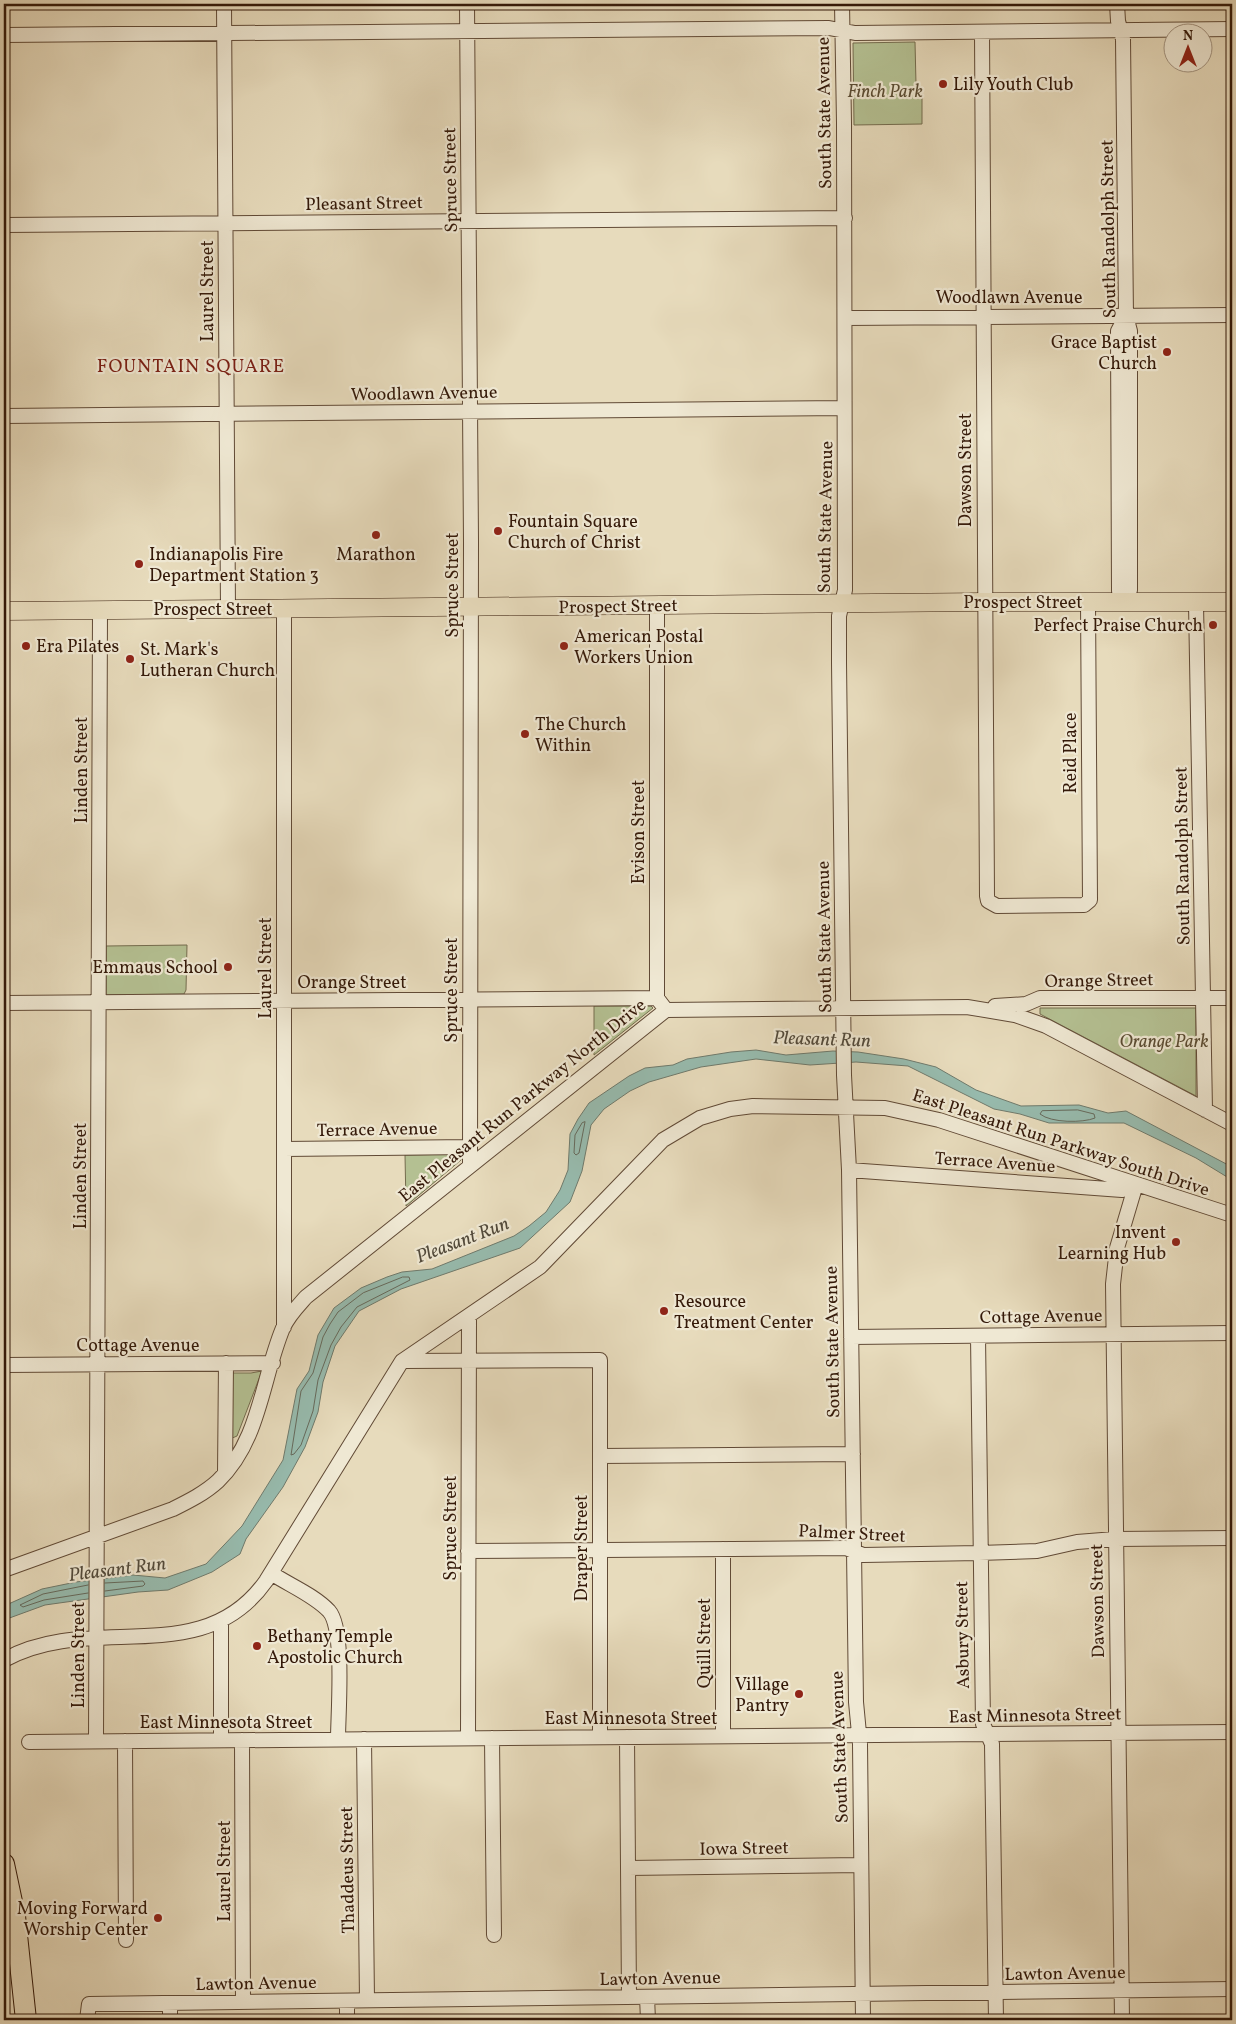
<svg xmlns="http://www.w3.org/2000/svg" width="1236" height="2024" font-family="Vollkorn,serif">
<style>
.green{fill:#b4c092;stroke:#746c4e}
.water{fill:#97bbae;stroke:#6f7a6c}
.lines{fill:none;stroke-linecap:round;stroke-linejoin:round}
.shore{stroke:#666a5c;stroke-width:1}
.minor-casing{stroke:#614a36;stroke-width:16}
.major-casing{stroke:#341909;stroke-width:19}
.highway-casing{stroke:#341909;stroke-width:22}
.minor{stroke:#efe8d3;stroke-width:14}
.major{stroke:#e7dbbc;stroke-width:18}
.highway{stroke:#e7dbbc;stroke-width:20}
.poi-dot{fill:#8f2418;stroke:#efe8d3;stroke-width:2}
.labels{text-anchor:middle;stroke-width:4.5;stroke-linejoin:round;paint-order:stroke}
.poi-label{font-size:18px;fill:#341909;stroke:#efe8d3;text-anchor:start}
.park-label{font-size:18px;font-style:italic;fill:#5a4b32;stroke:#efe8d3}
.street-label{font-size:18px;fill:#341909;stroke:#efe8d3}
.neighbourhood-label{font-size:19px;letter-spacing:1px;fill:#7a1f14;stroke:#efe8d3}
.water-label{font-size:19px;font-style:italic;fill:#524a3b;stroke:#efe8d3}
</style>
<rect width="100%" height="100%" fill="#e7dbbc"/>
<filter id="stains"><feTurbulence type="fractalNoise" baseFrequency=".004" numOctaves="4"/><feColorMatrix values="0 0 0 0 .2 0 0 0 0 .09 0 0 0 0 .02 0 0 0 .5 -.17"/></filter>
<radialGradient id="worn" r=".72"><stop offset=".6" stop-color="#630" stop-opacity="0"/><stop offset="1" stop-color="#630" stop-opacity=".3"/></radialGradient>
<path class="green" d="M 915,42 L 916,84 L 922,92 L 922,124 L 854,125 L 853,43 Z
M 187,945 L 186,990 L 184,994 L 106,995 L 106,946 Z
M 594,1006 L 651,1006 L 653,1008 L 594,1055 Z
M 1196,1008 L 1196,1096 L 1040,1014 L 1040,1008 Z
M 459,1154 L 461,1160 L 406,1206 L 405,1155 Z
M 262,1371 L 237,1436 L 230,1439 L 230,1373 L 251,1373 Z"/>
<path class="water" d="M 756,1050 L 786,1055 L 833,1051 L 858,1052 L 904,1059 L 936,1067 L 976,1090 L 1021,1106 L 1079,1105 L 1108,1113 L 1126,1111 L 1232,1167 L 1232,1180 L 1196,1158 L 1124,1123 L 1049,1123 L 1020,1114 L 994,1109 L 908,1066 L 856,1062 L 810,1065 L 756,1059 L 701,1067 L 649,1082 L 630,1091 L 604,1109 L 591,1125 L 582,1171 L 570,1202 L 520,1248 L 401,1289 L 359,1311 L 335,1346 L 323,1382 L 318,1412 L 305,1447 L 283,1487 L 246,1539 L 240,1554 L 212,1572 L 168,1590 L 138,1592 L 45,1605 L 4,1620 L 4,1606 L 42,1589 L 76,1582 L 133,1575 L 165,1578 L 206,1564 L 242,1526 L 283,1460 L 297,1389 L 309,1371 L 318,1335 L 334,1308 L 361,1288 L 387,1277 L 402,1272 L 432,1269 L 514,1236 L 529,1226 L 546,1212 L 560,1190 L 568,1170 L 570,1134 L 578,1119 L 589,1103 L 629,1076 L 645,1068 L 673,1065 L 687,1059 L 731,1052 Z"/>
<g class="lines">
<path class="shore" d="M 1078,1110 L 1094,1114 L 1095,1118 C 1083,1123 1051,1123 1040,1114 L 1042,1111 Z
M 585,1122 L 579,1153 L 576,1155 L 574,1153 L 575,1135 L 582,1123 Z
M 403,1277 L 409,1277 L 410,1280 L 357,1307 L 341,1327 L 331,1345 L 318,1380 L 313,1411 L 301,1445 L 294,1454 L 291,1455 L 301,1391 L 313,1373 L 323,1337 L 330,1324 L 338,1312 L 363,1293 Z
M 105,1591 L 143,1586 L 145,1584 L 143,1581 L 105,1583
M 88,1593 L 44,1600 L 23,1607 L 20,1605 L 43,1594 L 88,1585"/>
<defs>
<path id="minor" d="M 224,4 L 228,609
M 467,4 L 471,542 L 470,1166
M 842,4 L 844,123 L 845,590 L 839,616 L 839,663 L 844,1075 L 849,1170 L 856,1702 L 860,1744 L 863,2020
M 1117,4 L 1118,21 L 1123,39 L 1126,316 L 1130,331 L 1130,590 L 1125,602
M 982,32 L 987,896 L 988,901 L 997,906 L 1084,905 L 1090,900 L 1088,602
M 4,35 L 829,28 L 855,33 L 1232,29
M 4,225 L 845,218
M 845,318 L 1232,315
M 4,416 L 844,408
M 1125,602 L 1119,591 L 1118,331 L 1126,316
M 1196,603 L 1205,1110
M 657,998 L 657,605
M 4,1003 L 657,998 L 666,1010
M 995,1006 L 1026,1004 L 1040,998 L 1232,998
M 284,1149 L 470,1147
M 849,1170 L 1122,1190 L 1136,1184
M 284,1327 L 284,609
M 978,1336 L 983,1724 L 992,1744 L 996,2020
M 851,1337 L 1232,1333
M 402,1361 L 600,1360 L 600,1737
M 4,1365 L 273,1363
M 600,1456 L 853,1454
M 225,1473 L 226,1363
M 723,1549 L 723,1736
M 468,1551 L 846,1548 L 863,1555 L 979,1553 L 1037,1551 L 1077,1542 L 1115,1539 L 1232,1538
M 4,1570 L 173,1509 C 189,1501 205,1493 218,1481 C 260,1441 262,1378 283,1328 C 288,1316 298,1306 306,1297 L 666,1010 L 967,1007 L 1015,1015 L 1046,1026 L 1232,1124
M 271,1573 C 289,1585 314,1595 329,1611 C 345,1629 338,1713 338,1739
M 221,1621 L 221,1740
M 4,1660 C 91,1611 202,1672 266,1581 L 402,1361 L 540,1267 L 663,1140 L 700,1118 L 730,1109 L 753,1106 L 885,1108 L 939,1120 L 1232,1215
M 627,1737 L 629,1997
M 468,1738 L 469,1317
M 492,1738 L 494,1935
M 364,1739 L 367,2000
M 242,1740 L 243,2002
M 96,1741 L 100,610
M 125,1741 L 126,1940
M 29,1742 L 1232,1732
M 628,1868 L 861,1865
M 647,1997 L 648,2020
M 347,2001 L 347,2020
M 170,2003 L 170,2020
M 87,2020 L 89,2004 L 1232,1989
M 1122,2020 L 1113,1284 L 1117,1248 L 1136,1184"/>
<path id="major" d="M 4,611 L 985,602 L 1232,602"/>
<path id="highway" d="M 4,1864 L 15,1916 L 26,2020"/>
</defs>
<use href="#minor" class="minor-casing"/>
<use href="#major" class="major-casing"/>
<use href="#highway" class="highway-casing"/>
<use href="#minor" class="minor"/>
<use href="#major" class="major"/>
<use href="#highway" class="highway"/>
</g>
<g class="poi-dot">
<circle cx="943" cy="84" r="5"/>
<circle cx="1167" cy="352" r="5"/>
<circle cx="498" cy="531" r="5"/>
<circle cx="376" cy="535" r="5"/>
<circle cx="139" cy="564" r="5"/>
<circle cx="1213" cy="625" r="5"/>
<circle cx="26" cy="646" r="5"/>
<circle cx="564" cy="646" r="5"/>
<circle cx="130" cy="659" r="5"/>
<circle cx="525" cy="734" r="5"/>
<circle cx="228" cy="967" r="5"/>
<circle cx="1176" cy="1242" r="5"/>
<circle cx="664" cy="1311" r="5"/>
<circle cx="257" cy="1646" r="5"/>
<circle cx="799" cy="1694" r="5"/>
<circle cx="158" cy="1918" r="5"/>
</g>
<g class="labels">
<g class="poi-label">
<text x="953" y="90">Lily Youth Club</text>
<text x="1157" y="348" text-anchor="end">Grace Baptist<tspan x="1157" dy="21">Church</tspan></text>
<text x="508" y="527">Fountain Square<tspan x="508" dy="21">Church of Christ</tspan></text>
<text x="149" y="560">Indianapolis Fire<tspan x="149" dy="21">Department Station 3</tspan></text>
<text x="376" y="560" text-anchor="middle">Marathon</text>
<text x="1203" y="631" text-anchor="end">Perfect Praise Church</text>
<text x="574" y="642">American Postal<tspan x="574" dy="21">Workers Union</tspan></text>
<text x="36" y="652">Era Pilates</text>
<text x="140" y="655">St. Mark's<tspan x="140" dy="21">Lutheran Church</tspan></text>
<text x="535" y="730">The Church<tspan x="535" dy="21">Within</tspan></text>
<text x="218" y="973" text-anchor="end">Emmaus School</text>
<text x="1166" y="1238" text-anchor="end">Invent<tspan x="1166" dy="21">Learning Hub</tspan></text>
<text x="674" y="1307">Resource<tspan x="674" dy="21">Treatment Center</tspan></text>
<text x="267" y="1642">Bethany Temple<tspan x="267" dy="21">Apostolic Church</tspan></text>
<text x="789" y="1690" text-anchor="end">Village<tspan x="789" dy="21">Pantry</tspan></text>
<text x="148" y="1914" text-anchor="end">Moving Forward<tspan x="148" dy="21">Worship Center</tspan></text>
</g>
<g class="park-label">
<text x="885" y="97">Finch Park</text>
<text x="1164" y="1047">Orange Park</text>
</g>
<g class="street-label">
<text transform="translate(824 113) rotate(-91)" y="6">South State Avenue</text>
<text transform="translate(450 180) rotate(-91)" y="6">Spruce Street</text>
<text transform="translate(364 203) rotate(-1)" y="6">Pleasant Street</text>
<text transform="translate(1108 229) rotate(-91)" y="6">South Randolph Street</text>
<text transform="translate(207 291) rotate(-90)" y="6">Laurel Street</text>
<text x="1009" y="303">Woodlawn Avenue</text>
<text transform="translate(424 393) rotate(-1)" y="6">Woodlawn Avenue</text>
<text transform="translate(965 470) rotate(-90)" y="6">Dawson Street</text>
<text transform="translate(825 517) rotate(-89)" y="6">South State Avenue</text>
<text transform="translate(452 585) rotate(-90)" y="6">Spruce Street</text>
<text x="1023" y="608">Prospect Street</text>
<text transform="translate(618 606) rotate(-1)" y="6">Prospect Street</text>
<text x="213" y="615">Prospect Street</text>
<text transform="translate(1070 753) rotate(-90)" y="6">Reid Place</text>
<text transform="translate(81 770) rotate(-90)" y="6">Linden Street</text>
<text transform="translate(638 832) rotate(-90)" y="6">Evison Street</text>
<text transform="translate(1182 856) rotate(-91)" y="6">South Randolph Street</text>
<text transform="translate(824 937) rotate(-91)" y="6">South State Avenue</text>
<text transform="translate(265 968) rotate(-90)" y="6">Laurel Street</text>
<text transform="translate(1099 980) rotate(-1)" y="6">Orange Street</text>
<text x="352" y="988">Orange Street</text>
<text transform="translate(451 990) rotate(-90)" y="6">Spruce Street</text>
<text transform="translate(522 1100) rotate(-39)" y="6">East Pleasant Run Parkway North Drive</text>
<text transform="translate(377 1129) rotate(-1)" y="6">Terrace Avenue</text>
<text transform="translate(1061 1142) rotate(18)" y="6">East Pleasant Run Parkway South Drive</text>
<text transform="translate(995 1162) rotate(4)" y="6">Terrace Avenue</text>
<text transform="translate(80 1176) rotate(-90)" y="6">Linden Street</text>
<text transform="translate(1041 1316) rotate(-1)" y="6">Cottage Avenue</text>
<text transform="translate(832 1342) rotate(-91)" y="6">South State Avenue</text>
<text x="138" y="1351">Cottage Avenue</text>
<text transform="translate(450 1528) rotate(-90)" y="6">Spruce Street</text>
<text transform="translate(852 1533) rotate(3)" y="6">Palmer Street</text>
<text transform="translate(581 1548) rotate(-90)" y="6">Draper Street</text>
<text transform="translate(1097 1601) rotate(-91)" y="6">Dawson Street</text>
<text transform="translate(962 1635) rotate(-91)" y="6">Asbury Street</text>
<text transform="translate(704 1643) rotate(-90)" y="6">Quill Street</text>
<text transform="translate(78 1655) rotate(-90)" y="6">Linden Street</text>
<text transform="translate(1035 1715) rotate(-1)" y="6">East Minnesota Street</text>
<text x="631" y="1724">East Minnesota Street</text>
<text x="226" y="1728">East Minnesota Street</text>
<text transform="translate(839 1747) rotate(-92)" y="6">South State Avenue</text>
<text transform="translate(744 1848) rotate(-1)" y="6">Iowa Street</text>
<text transform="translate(347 1870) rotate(-91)" y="6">Thaddeus Street</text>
<text transform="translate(224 1871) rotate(-90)" y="6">Laurel Street</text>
<text transform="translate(1065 1973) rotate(-1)" y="6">Lawton Avenue</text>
<text transform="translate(660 1978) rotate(-1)" y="6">Lawton Avenue</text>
<text transform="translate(256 1983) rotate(-1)" y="6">Lawton Avenue</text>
</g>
<g class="neighbourhood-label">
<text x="191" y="372">FOUNTAIN SQUARE</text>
</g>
<g class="water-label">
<text transform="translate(822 1038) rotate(2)" y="7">Pleasant Run</text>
<text transform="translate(462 1239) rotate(-21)" y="7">Pleasant Run</text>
<text transform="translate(117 1568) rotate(-7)" y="7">Pleasant Run</text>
</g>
</g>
<rect width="1236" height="2024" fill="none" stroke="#e7dbbc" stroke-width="20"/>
<rect x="5" y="5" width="1226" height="2014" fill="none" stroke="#341909" stroke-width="2.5"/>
<rect x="10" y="10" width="1216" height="2004" fill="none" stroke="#341909"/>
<g transform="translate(1188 48)"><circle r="24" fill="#efe8d3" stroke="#a49582"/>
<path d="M0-4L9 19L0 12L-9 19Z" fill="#8f2418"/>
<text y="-8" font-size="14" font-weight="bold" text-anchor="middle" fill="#341909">N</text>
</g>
<rect width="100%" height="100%" filter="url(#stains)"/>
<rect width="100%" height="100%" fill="url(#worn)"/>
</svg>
